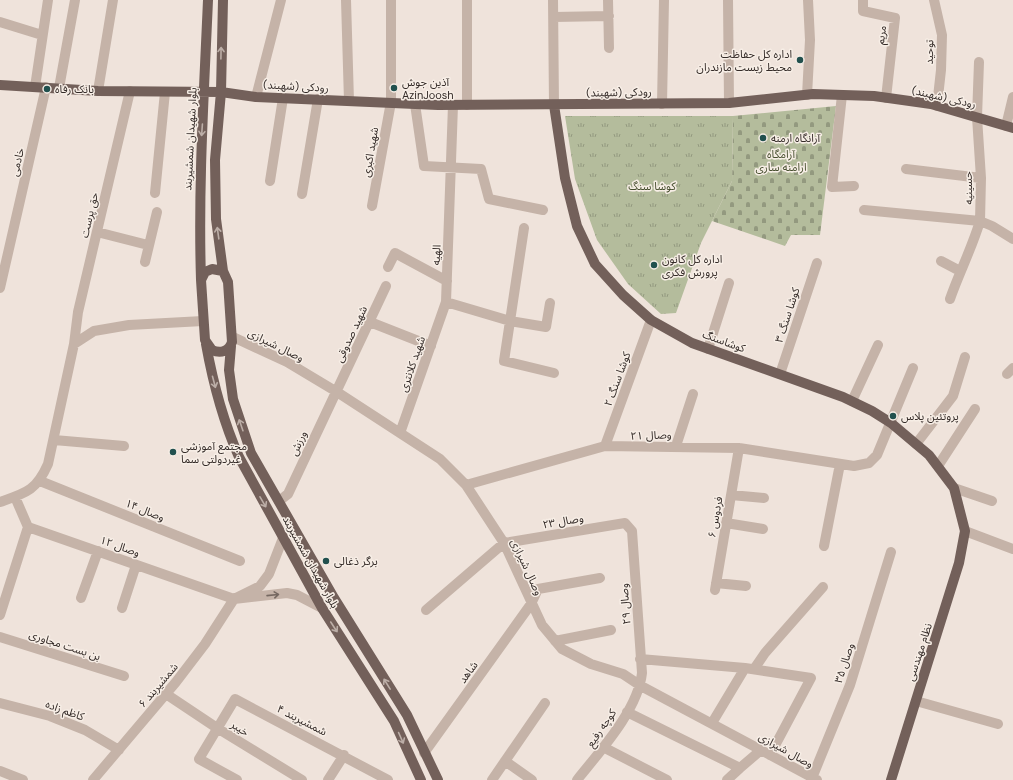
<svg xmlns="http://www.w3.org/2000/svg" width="1013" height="780" font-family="'DM Sans','Noto Sans Arabic',sans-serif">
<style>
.cemetery{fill:url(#cemetery-stones)}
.park{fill:url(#park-tufts)}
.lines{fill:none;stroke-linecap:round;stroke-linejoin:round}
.minor{stroke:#c5b3a8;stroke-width:10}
.major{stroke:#73605a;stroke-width:10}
.oneway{stroke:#bcaea7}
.oneway2{stroke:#756861}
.poi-dot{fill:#21504e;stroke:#f7eee6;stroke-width:1.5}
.labels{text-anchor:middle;stroke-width:3;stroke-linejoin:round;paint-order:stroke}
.street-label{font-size:11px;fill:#332a27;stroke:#f7eee6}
.poi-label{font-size:11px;fill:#332a27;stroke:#f7eee6;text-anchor:start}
.park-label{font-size:11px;fill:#464e2e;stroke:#f7eee6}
</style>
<defs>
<pattern id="cemetery-stones" width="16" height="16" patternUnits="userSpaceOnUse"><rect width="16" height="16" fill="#b4bc9c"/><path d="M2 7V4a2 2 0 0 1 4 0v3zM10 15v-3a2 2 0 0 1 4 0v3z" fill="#93997f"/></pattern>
<pattern id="park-tufts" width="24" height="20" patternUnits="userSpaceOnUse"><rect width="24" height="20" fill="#b4bc9c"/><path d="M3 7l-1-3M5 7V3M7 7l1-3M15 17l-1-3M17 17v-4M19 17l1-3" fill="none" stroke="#93997f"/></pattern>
</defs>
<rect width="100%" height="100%" fill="#efe3db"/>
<path class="cemetery" d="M 836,106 L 820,235 L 791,235 L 785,246 L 712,221 L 732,181 L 733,116 Z"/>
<path class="park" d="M 565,116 L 733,116 L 732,181 L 701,243 L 676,313 L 661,314 L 628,284 L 597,240 L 575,179 Z"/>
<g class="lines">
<path class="minor" d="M 346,0 L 349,101
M 467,0 L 467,105
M 553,0 L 554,105
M 608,0 L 609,48
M 728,0 L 729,103
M 863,0 L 863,11 L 895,18 L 886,98
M 934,0 L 942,35 L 941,70 L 937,106
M 554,17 L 609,16
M 0,22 L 42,35
M 979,62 L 977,117 L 981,178 L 980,221 L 992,226 L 1013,239
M 35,87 L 48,0
M 59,88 L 75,0
M 98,91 L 113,0
M 807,95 L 810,40 L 808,0
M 842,95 L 832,187 L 854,186
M 256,97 L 281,0
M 415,104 L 424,166 L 481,169 L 489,199 L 543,210
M 662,104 L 664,0
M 453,105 L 446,302 L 510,321 L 546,327 L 550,303
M 1006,126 L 1013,97
M 906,169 L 981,178
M 270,181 L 283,98
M 155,193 L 165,92
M 302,194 L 318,99
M 372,206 L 391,102 L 391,0
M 864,210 L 980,221 C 972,248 959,273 950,299
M 524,228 L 504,361 L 554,373
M 97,232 L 148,245
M 941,261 L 960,271
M 145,262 L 157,212
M 388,267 L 395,253 L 447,281
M 0,288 L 46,87
M 370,322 L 431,346
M 233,337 L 287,362 L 337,392 L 440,459 L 466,485 L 504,543 L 542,625 L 562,649 L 591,664 L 623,674 L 641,686 L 817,780
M 74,344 L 94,331 L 129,325 L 203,321
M 708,349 L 729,283
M 780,374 L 817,263
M 1007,374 L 1013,368
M 852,401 L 878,345
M 400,433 L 446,302
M 54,440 L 124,446
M 916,444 L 953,396 L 965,357
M 605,446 L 651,320
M 676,446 L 693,394
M 938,466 L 975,409
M 40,481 L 240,561
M 466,485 L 605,446 L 739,448 L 854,466 L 869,463 L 877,455 L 913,368
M 954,488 L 992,501
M 731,495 L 764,498
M 15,497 L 28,527 L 234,599 L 287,593 L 297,595 L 322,608
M 279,501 L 288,494 L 386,286
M 0,502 C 26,493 36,491 48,464 L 74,344 L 78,312 L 130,91
M 726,523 L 763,529
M 965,531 L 1013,549
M 824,546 L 840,464
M 716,583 L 746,586
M 715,590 L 739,448
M 81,598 L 98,551
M 122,608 L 136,565
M 426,610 L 504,543 L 625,523 L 632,531 L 642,673 C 638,710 600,751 577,780
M 0,615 L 28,527
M 0,637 L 124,676
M 555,641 L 611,630
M 640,659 L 745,668 L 811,678 L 770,755
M 754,669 L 765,653 L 823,587
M 166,694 L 217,728 L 302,780
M 916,701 L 998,724
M 0,703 L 50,716 L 85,730 L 119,750
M 627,712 L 740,768 L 761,750
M 712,723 L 745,668
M 603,747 L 667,780
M 424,753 L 531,604 L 538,589 L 600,578
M 505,761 L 532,780
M 0,771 L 23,780
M 812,778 L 850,685 L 891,552
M 93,780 L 176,682 L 205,644 L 234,599 L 260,586 L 269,574 L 283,538
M 237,780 L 199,759 L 235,699 L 388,780
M 328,780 L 344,755
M 492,780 L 545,703
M 727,780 L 740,768"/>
<path class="major" d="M 223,0 L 221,92 L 215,160 L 216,219 L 223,271
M 0,85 L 98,91 L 221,92 L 256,97 L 438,105 L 729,103 L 813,94 L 874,96 L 931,104 L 1013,128
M 554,105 L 565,178 L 577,226 L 595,264 L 623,295 L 651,320 L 692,343 L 843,397 L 872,411 L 891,423 L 929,455 L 954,488 L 965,531 L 959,563 L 891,780
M 212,269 L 223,271 L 228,282 L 232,342 C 229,351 221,354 212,350 L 205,340 L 201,280 L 205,272 Z
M 201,280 C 198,186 204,93 208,0
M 206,344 C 213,383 223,421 239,457 L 322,608 L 394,721 L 421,780
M 231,346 L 229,370 L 233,399 L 251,453 L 334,598 L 407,715 L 438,780"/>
</g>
<defs><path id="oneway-shaft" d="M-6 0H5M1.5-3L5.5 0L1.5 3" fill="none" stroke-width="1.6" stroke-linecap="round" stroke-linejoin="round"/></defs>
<g class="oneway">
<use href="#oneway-shaft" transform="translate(221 53) rotate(-89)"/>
<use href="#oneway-shaft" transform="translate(202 130) rotate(94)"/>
<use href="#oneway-shaft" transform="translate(218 233) rotate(-98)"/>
<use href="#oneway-shaft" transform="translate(214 382) rotate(75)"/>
<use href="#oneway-shaft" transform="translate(241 425) rotate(-109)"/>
<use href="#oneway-shaft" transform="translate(263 502) rotate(60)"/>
<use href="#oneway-shaft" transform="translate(334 627) rotate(57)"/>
<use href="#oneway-shaft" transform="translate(387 684) rotate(-122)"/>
<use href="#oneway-shaft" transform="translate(401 738) rotate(66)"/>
</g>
<use class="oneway2" href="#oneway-shaft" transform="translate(273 595) rotate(-6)"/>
<g class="poi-dot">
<circle cx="800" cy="60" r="4"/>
<circle cx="394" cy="88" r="4"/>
<circle cx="47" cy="89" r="4"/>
<circle cx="763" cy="138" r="4"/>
<circle cx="654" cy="265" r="4"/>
<circle cx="893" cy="416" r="4"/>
<circle cx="173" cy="452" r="4"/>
<circle cx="326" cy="561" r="4"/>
</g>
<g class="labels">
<g class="street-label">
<text transform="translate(881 35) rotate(-83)" y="4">مریم</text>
<text transform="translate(929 52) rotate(-89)" y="4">توحید</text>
<text transform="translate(296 86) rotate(3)" y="4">رودکی (شهبند)</text>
<text transform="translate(619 92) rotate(-1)" y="4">رودکی (شهبند)</text>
<text transform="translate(944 97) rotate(13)" y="4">رودکی (شهبند)</text>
<text transform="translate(190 139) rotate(-87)" y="4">بلوار شهیدان شمشیربند</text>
<text transform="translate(370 152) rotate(-80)" y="4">شهید اکبری</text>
<text transform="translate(17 162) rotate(-77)" y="4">خادمی</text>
<text transform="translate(968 188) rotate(-91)" y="4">حسینیه</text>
<text transform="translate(89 215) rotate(-77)" y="4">حق پرست</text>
<text transform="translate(436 255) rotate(-87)" y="4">الهیه</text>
<text transform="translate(787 315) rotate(-72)" y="4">کوشا سنگ ۳</text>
<text transform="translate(351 334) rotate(-65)" y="4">شهید صدوقی</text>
<text transform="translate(724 341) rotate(20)" y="4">کوشاسنگ</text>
<text transform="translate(276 345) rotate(26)" y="4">وصال شیرازی</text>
<text transform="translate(412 364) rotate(-71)" y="4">شهید کلانتری</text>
<text transform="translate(617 379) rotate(-70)" y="4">کوشا سنگ ۲</text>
<text transform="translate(651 435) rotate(-2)" y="4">وصال ۲۱</text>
<text transform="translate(298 443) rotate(-65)" y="4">ورزش</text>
<text transform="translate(145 510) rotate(22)" y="4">وصال ۱۴</text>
<text transform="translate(715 517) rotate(-80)" y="4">فردوس ۶</text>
<text transform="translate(563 521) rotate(-10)" y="4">وصال ۲۳</text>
<text transform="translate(120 546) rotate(19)" y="4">وصال ۱۲</text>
<text transform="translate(311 562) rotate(61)" y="4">بلوار شهیدان شمشیربند</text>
<text transform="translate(527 567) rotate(65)" y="4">وصال شیرازی</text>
<text transform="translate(625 604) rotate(-94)" y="4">وصال ۲۹</text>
<text transform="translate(65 645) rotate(18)" y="4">بن بست مجاوری</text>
<text transform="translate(919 652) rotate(-72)" y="4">نظام مهندسی</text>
<text transform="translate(844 663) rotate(-72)" y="4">وصال ۳۵</text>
<text transform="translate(468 672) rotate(-54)" y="4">شاهد</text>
<text transform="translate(158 685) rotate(-50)" y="4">شمشیربند ۶</text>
<text transform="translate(65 710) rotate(20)" y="4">کاظم زاده</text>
<text transform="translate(302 720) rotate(27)" y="4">شمشیربند ۴</text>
<text transform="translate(240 728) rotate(32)" y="4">خیبر</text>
<text transform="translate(601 728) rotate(-55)" y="4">کوچه رفیع</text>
<text transform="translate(786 750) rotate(29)" y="4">وصال شیرازی</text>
</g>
<g class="poi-label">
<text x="792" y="58" text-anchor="end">اداره کل حفاظت<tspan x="792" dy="13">محیط زیست مازندران</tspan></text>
<text x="402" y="86">آذین جوش<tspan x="402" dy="13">AzinJoosh</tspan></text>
<text x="55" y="93">بانک رفاه</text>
<text x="771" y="142">آرانگاه ارمنه</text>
<text x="662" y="263">اداره کل کانون<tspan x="662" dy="13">پرورش فکری</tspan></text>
<text x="901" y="420">پروتئین پلاس</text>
<text x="181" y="450">مجتمع آموزشی<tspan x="181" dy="13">غیردولتی سما</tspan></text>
<text x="334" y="565">برگر ذغالی</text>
</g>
<g class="park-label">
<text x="781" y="158">آرامگاه<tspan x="781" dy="13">ارامنه ساری</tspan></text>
<text x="652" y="190">کوشا سنگ</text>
</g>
</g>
</svg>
